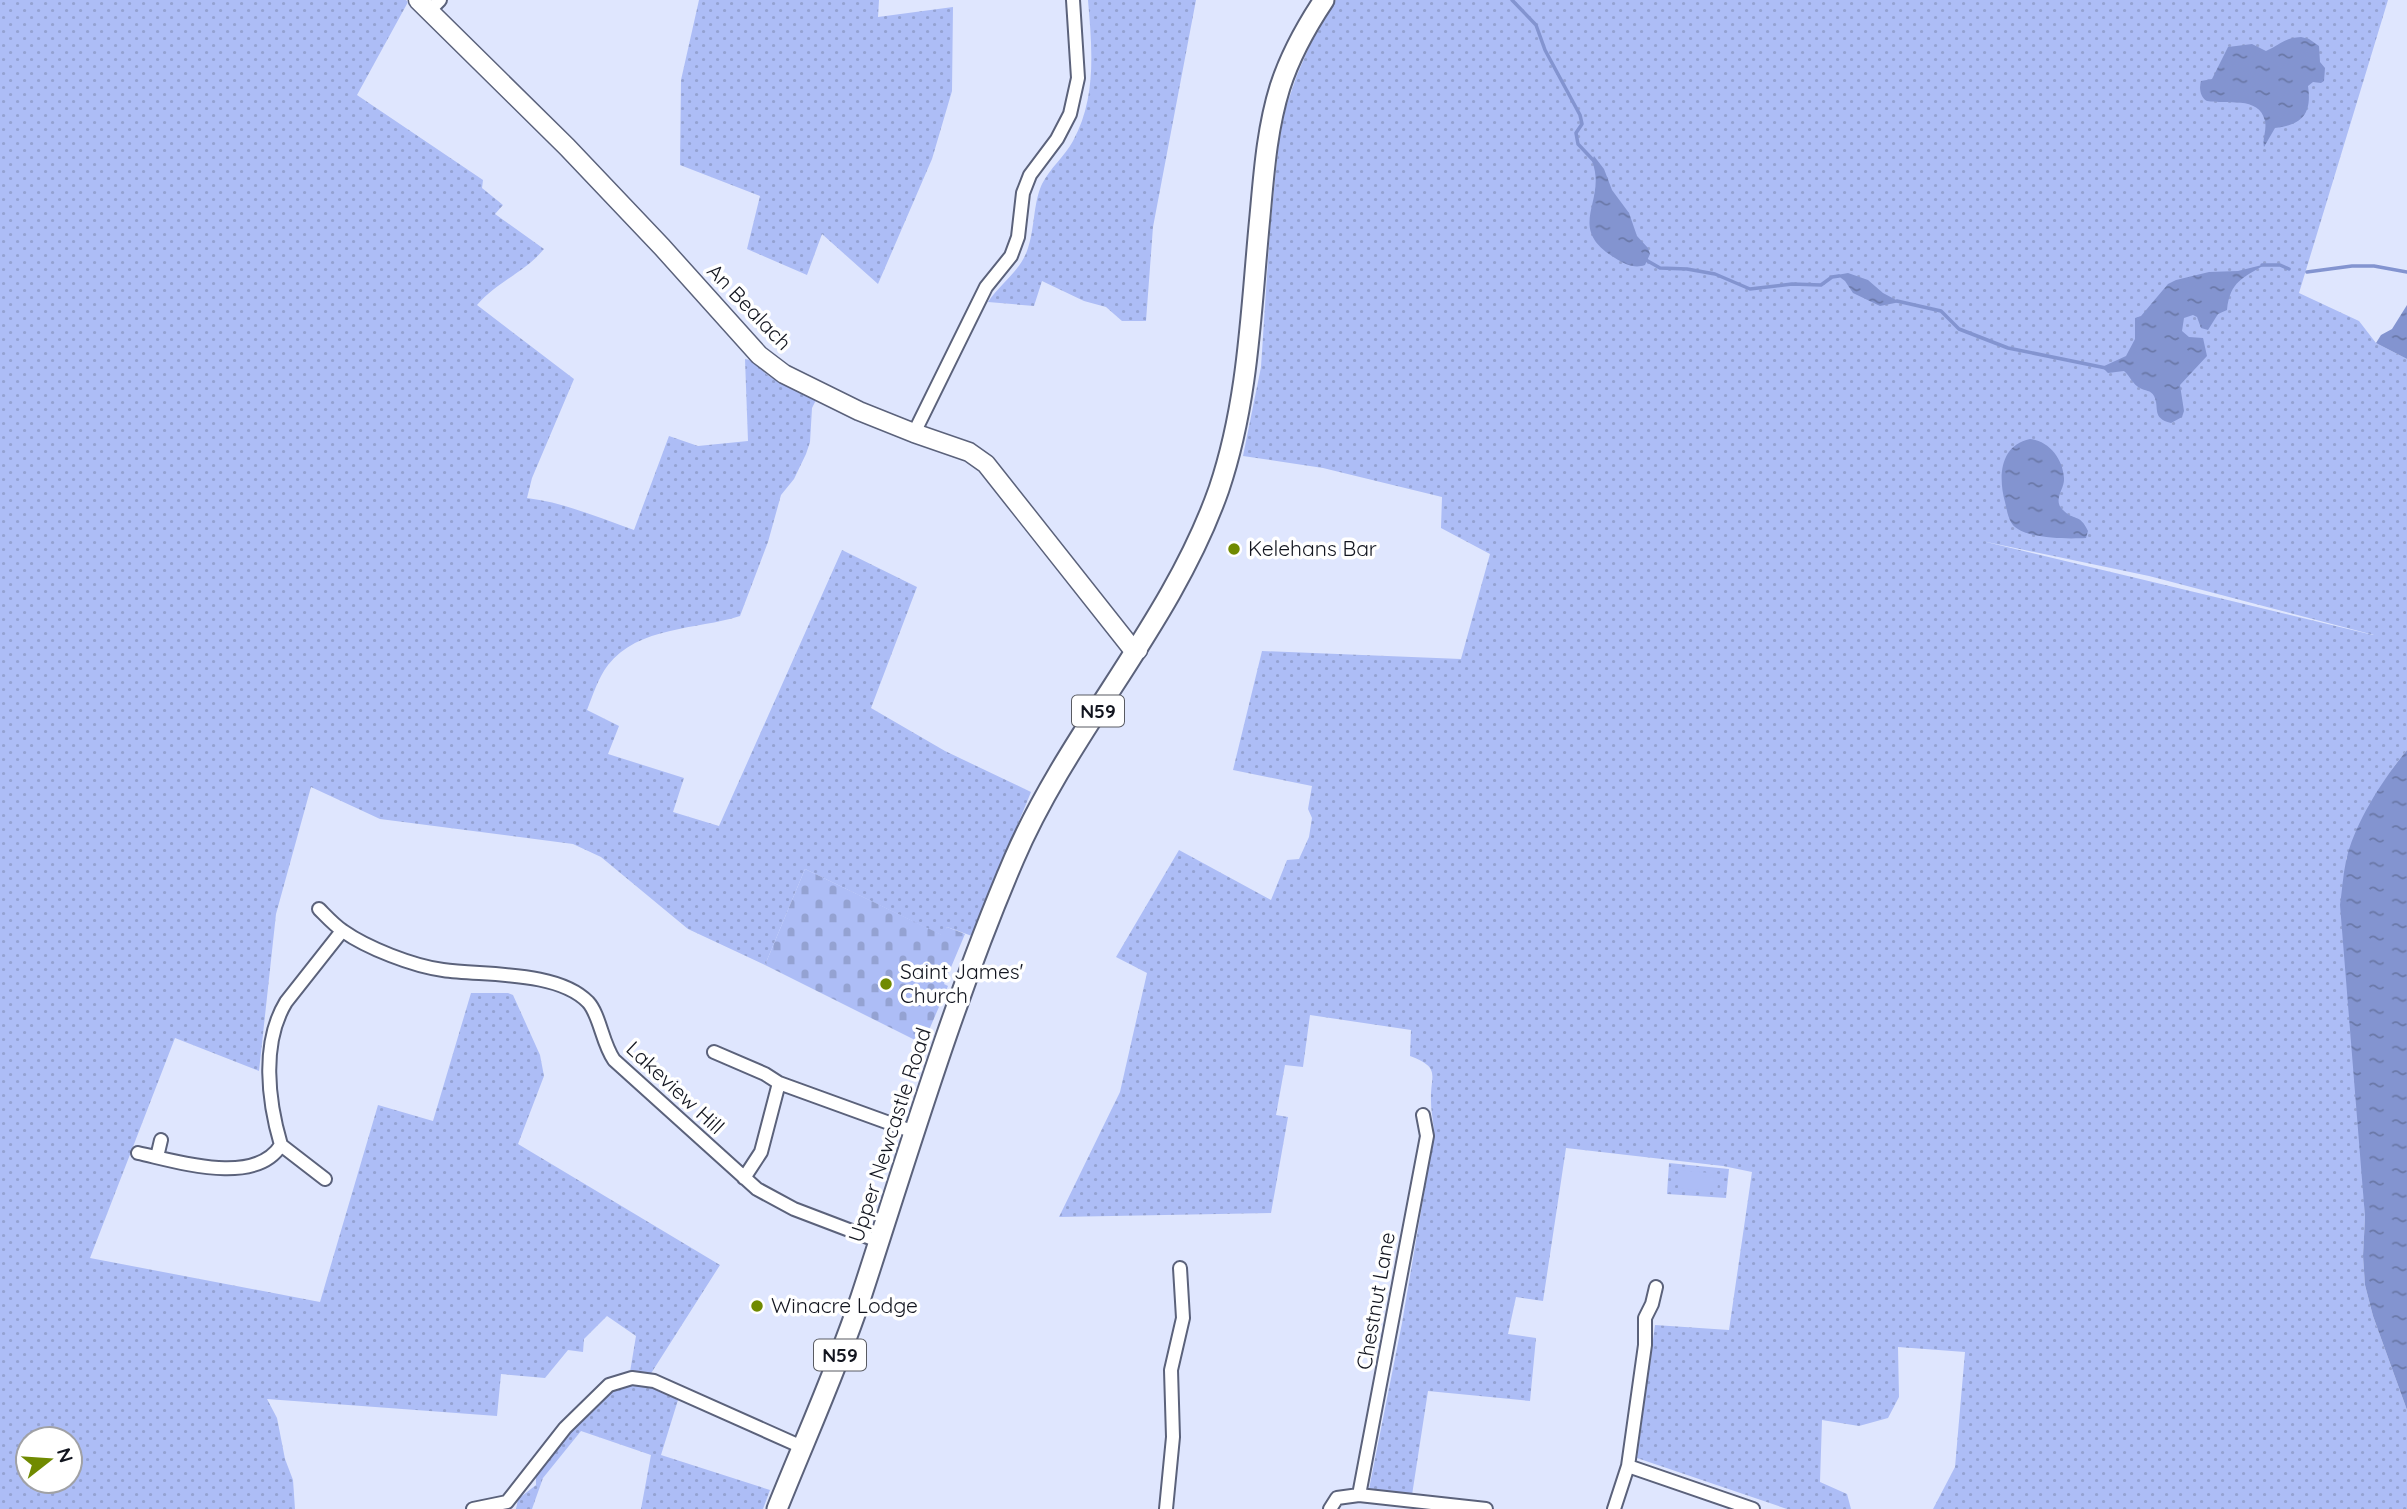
<svg xmlns="http://www.w3.org/2000/svg" width="2407" height="1509" font-family="Quicksand,sans-serif">
<style>
.grass{fill:url(#grass-dots);fill-rule:evenodd}
.cemetery{fill:url(#cemetery-stones)}
.pitch{fill:#adbdf6}
.water{fill:url(#water-ripples)}
.lines{fill:none;stroke-linecap:round;stroke-linejoin:round}
.stream{stroke:#8394d0;stroke-width:3.5}
.street-casing{stroke:#5b627b;stroke-width:16}
.secondary-casing{stroke:#5b627b;stroke-width:21}
.primary-casing{stroke:#5b627b;stroke-width:23}
.street{stroke:#fff;stroke-width:12}
.secondary{stroke:#fff;stroke-width:18}
.primary{stroke:#fff;stroke-width:19}
.poi-dot{fill:#708a00;stroke:#fff;stroke-width:2.5}
.labels{text-anchor:middle;stroke-width:7;stroke-linejoin:round;paint-order:stroke}
.shield{fill:#fff;stroke:#595b62;stroke-width:2}
.shield-label{font-size:19px;font-weight:bold;fill:#12151f}
.street-label{font-size:21px;fill:#12151f;stroke:#fff}
.poi-label{font-size:21px;fill:#12151f;stroke:#fff;text-anchor:start}
</style>
<defs>
<pattern id="grass-dots" width="8" height="8" patternUnits="userSpaceOnUse" patternTransform="scale(1.75)"><rect width="8" height="8" fill="#adbdf6"/><path d="M2 2h.1M6 6h.1" fill="none" stroke="#94a2d2" stroke-width="1.8" stroke-linecap="round"/></pattern>
<pattern id="cemetery-stones" width="16" height="16" patternUnits="userSpaceOnUse" patternTransform="scale(1.75)"><rect width="16" height="16" fill="#adbdf6"/><path d="M2 7V4a2 2 0 0 1 4 0v3zM10 15v-3a2 2 0 0 1 4 0v3z" fill="#94a2d2"/></pattern>
<pattern id="water-ripples" width="26" height="14" patternUnits="userSpaceOnUse" patternTransform="scale(1.75)"><rect width="26" height="14" fill="#8394d0"/><path d="M2 4q2-2 4 0t4 0M15 11q2-2 4 0t4 0" fill="none" stroke="#6a78a8"/></pattern>
</defs>
<rect width="100%" height="100%" fill="#dfe6fe"/>
<path class="grass" d="M 0,0 L 406,0 L 408,2 L 357,95 L 483,180 L 482,188 L 503,205 L 495,214 L 544,249 C 524,273 498,281 477,305 L 574,379 L 532,478 L 527,498 C 562,502 600,518 634,530 L 669,436 L 698,446 L 748,441 L 745,359 C 756,360 762,373 772,378 C 787,384 806,385 817,398 L 812,408 L 810,442 L 806,454 L 794,479 L 781,495 L 768,542 L 740,616 C 696,630 639,626 608,665 C 598,678 593,695 587,710 L 619,726 L 608,754 L 684,778 L 673,812 L 719,826 L 842,550 L 917,587 L 871,708 L 945,751 L 1031,792 L 972,936 L 947,927 L 943,936 L 805,869 L 765,965 L 688,929 L 601,857 L 573,844 L 380,819 L 311,787 L 276,914 L 259,1071 L 175,1038 L 90,1258 L 320,1302 L 378,1105 L 433,1121 L 471,993 L 508,993 L 513,995 L 540,1055 L 544,1076 L 518,1144 L 720,1265 L 650,1375 L 630,1372 L 636,1336 L 607,1316 L 584,1339 L 583,1352 L 568,1350 L 545,1378 L 501,1374 L 497,1416 L 267,1399 L 277,1418 L 285,1459 L 293,1480 L 295,1509 L 0,1509 ZM 28,1439 L 70,1439 L 70,1481 L 28,1481 Z
M 699,0 L 879,0 L 878,17 L 953,7 L 952,91 L 932,159 L 878,284 L 822,234 L 807,275 L 747,249 L 760,196 L 680,165 L 681,80 Z
M 1088,0 L 1196,0 L 1153,227 L 1146,321 L 1122,321 L 1106,307 L 1084,301 L 1042,281 L 1034,306 L 988,302 C 1000,284 1019,272 1027,251 C 1035,230 1033,203 1042,184 C 1050,168 1065,156 1073,141 C 1097,97 1092,48 1088,0 Z
M 1336,0 L 2388,0 L 2299,293 L 2359,321 L 2376,343 L 2407,359 L 2407,750 C 2379,783 2363,819 2346,859 L 2365,1217 L 2363,1256 L 2365,1285 L 2373,1316 L 2407,1410 L 2407,1509 L 1933,1509 L 1955,1467 L 1965,1352 L 1898,1347 L 1899,1397 L 1888,1418 L 1859,1426 L 1822,1420 L 1820,1482 L 1847,1494 L 1851,1509 L 1787,1509 L 1637,1458 L 1655,1325 L 1729,1330 L 1752,1172 L 1723,1166 L 1566,1148 L 1543,1301 L 1516,1297 L 1508,1334 L 1536,1338 L 1530,1401 L 1428,1391 L 1412,1495 L 1369,1489 L 1402,1323 L 1434,1135 C 1434,1123 1431,1113 1431,1101 C 1430,1075 1442,1068 1410,1056 L 1411,1030 L 1310,1015 L 1303,1067 L 1285,1065 L 1276,1115 L 1288,1117 L 1271,1213 L 1059,1217 L 1120,1092 L 1147,973 L 1116,957 L 1179,850 L 1271,900 L 1287,860 L 1299,859 L 1309,837 L 1312,818 L 1308,809 L 1312,786 L 1233,770 L 1262,651 L 1461,659 L 1490,554 L 1441,528 L 1442,497 L 1323,468 L 1243,456 L 1261,367 L 1270,229 L 1279,141 L 1286,107 L 1297,75 L 1310,45 ZM 1982,541 L 2149,576 L 2374,635 L 2373,635 Z
M 1669,1163 L 1729,1169 L 1726,1198 L 1667,1194 Z
M 633,1383 L 647,1386 L 678,1400 L 661,1455 L 770,1490 L 763,1509 L 641,1509 L 651,1455 L 581,1431 L 543,1478 L 532,1509 L 516,1509 L 518,1499 L 536,1485 L 536,1474 L 565,1435 L 614,1387 Z"/>
<path class="cemetery" d="M 805,869 L 942,935 L 947,927 L 965,934 L 944,984 L 948,986 L 923,1044 L 765,965 Z"/>
<path class="pitch" d="M 1680,1170 L 1719,1174 L 1717,1192 L 1678,1188 Z"/>
<path class="water" d="M 2301,37 L 2309,39 L 2319,46 L 2320,62 L 2325,68 L 2324,81 L 2321,83 L 2313,82 L 2308,86 C 2312,113 2303,125 2275,128 L 2264,147 C 2262,139 2267,130 2265,121 C 2259,95 2226,105 2207,101 C 2200,97 2199,88 2201,81 L 2212,79 L 2228,47 L 2252,44 L 2266,51 C 2281,44 2284,38 2301,37 Z
M 1594,156 L 1604,169 L 1612,190 L 1629,213 L 1637,236 L 1648,248 L 1650,254 L 1645,265 C 1634,269 1625,264 1615,258 C 1564,227 1608,202 1592,161 Z
M 2266,264 C 2243,278 2230,281 2227,310 L 2218,314 L 2208,330 L 2201,328 L 2197,317 L 2193,315 L 2184,318 L 2182,331 L 2189,337 L 2203,338 L 2207,356 L 2180,385 L 2184,411 L 2182,417 L 2171,423 C 2151,418 2160,408 2154,396 C 2151,390 2145,391 2140,388 C 2133,385 2130,376 2124,371 L 2108,373 L 2102,367 L 2126,356 L 2135,339 L 2135,318 L 2141,316 L 2168,284 L 2176,280 L 2209,272 L 2238,271 Z
M 1848,273 L 1868,280 L 1883,293 L 1900,302 L 1880,306 L 1853,293 L 1845,281 L 1837,275 Z
M 2407,305 L 2407,359 L 2376,343 L 2381,335 L 2392,329 Z
M 2030,439 C 2049,441 2063,459 2064,478 C 2065,489 2052,500 2063,510 C 2073,521 2080,513 2088,531 L 2086,538 C 2068,539 2029,539 2015,527 C 2008,521 2007,510 2005,502 C 1998,477 2000,445 2030,439 Z
M 2407,750 L 2407,1410 L 2373,1316 L 2365,1285 L 2363,1256 L 2365,1217 L 2340,905 C 2342,891 2343,875 2346,861 C 2354,824 2383,779 2407,750 Z"/>
<g class="lines">
<path class="stream" d="M 1512,0 L 1536,25 L 1545,50 L 1580,115 L 1582,124 L 1576,133 L 1578,144 L 1594,161
M 1646,260 L 1660,268 L 1687,269 L 1715,274 L 1750,289 L 1792,284 L 1821,285 L 1832,277 L 1839,276
M 2262,265 L 2280,265 L 2289,269
M 2307,272 L 2352,266 L 2374,266 L 2407,272
M 1897,301 L 1941,311 L 1959,329 L 2008,348 L 2106,368"/>
<defs>
<path id="street" d="M 429,11 L 440,0
M 914,433 L 986,287 L 1011,256 L 1018,237 L 1023,193 L 1030,175 L 1057,139 L 1070,114 L 1078,78 L 1073,0
M 319,909 C 326,916 334,925 343,931 C 367,948 413,966 443,970 C 483,976 557,970 588,1002 C 600,1015 602,1043 614,1060 L 757,1189 L 794,1209 L 878,1241
M 714,1052 L 765,1074 L 779,1083 L 914,1132
M 138,1153 C 176,1161 255,1187 281,1145
M 157,1157 L 161,1140
M 744,1178 L 761,1152 L 779,1083
M 325,1179 L 281,1145 C 268,1101 261,1043 286,1002 L 342,931
M 1628,1466 L 1645,1345 L 1645,1318 L 1652,1304 L 1656,1287
M 1359,1495 L 1427,1136 L 1423,1115
M 473,1509 L 507,1502 L 565,1428 L 609,1385 L 632,1378 L 654,1381 L 802,1447
M 1166,1509 L 1173,1437 L 1171,1370 L 1183,1318 L 1180,1268
M 1330,1509 L 1337,1498 L 1359,1495 L 1486,1509
M 1614,1509 L 1628,1466 L 1753,1509"/>
<path id="secondary" d="M 418,0 L 567,147 L 662,247 L 759,355 L 784,374 L 859,411 L 914,433 L 969,452 L 986,464 L 1130,646 L 1138,650"/>
<path id="primary" d="M 777,1509 C 805,1439 837,1369 861,1297 C 909,1150 953,1001 1014,859 C 1070,729 1172,623 1219,489 C 1249,400 1251,307 1260,216 C 1264,172 1267,129 1280,87 C 1290,56 1306,27 1324,0"/>
</defs>
<use href="#street" class="street-casing"/>
<use href="#secondary" class="secondary-casing"/>
<use href="#primary" class="primary-casing"/>
<use href="#street" class="street"/>
<use href="#secondary" class="secondary"/>
<use href="#primary" class="primary"/>
</g>
<g class="poi-dot">
<circle cx="1234" cy="549" r="7"/>
<circle cx="886" cy="984" r="7"/>
<circle cx="757" cy="1306" r="7"/>
</g>
<g class="labels">
<g class="shield">
<rect x="1072" y="695.5" width="52" height="31" rx="5"/>
<rect x="814" y="1339.5" width="52" height="31" rx="5"/>
</g>
<g class="shield-label">
<text x="1098" y="718">N59</text>
<text x="840" y="1362">N59</text>
</g>
<g class="street-label">
<text transform="translate(749 307) rotate(46)" y="7">An Bealach</text>
<text transform="translate(675 1088) rotate(43)" y="7">Lakeview Hill</text>
<text transform="translate(890 1135) rotate(-72)" y="7">Upper Newcastle Road</text>
<text transform="translate(1376 1301) rotate(-80)" y="7">Chestnut Lane</text>
</g>
<g class="poi-label">
<text x="1248" y="556">Kelehans Bar</text>
<text x="900" y="979">Saint James'<tspan x="900" dy="24">Church</tspan></text>
<text x="771" y="1313">Winacre Lodge</text>
</g>
</g>
<g transform="translate(49 1460) rotate(73)"><circle r="33" fill="#ffffff" stroke="#a0a1a5" stroke-width="2"/>
<path d="M0-5L12 26L0 18L-12 26Z" fill="#708a00"/>
<text y="-10" font-size="19" font-weight="bold" text-anchor="middle" fill="#12151f">N</text>
</g>
</svg>
